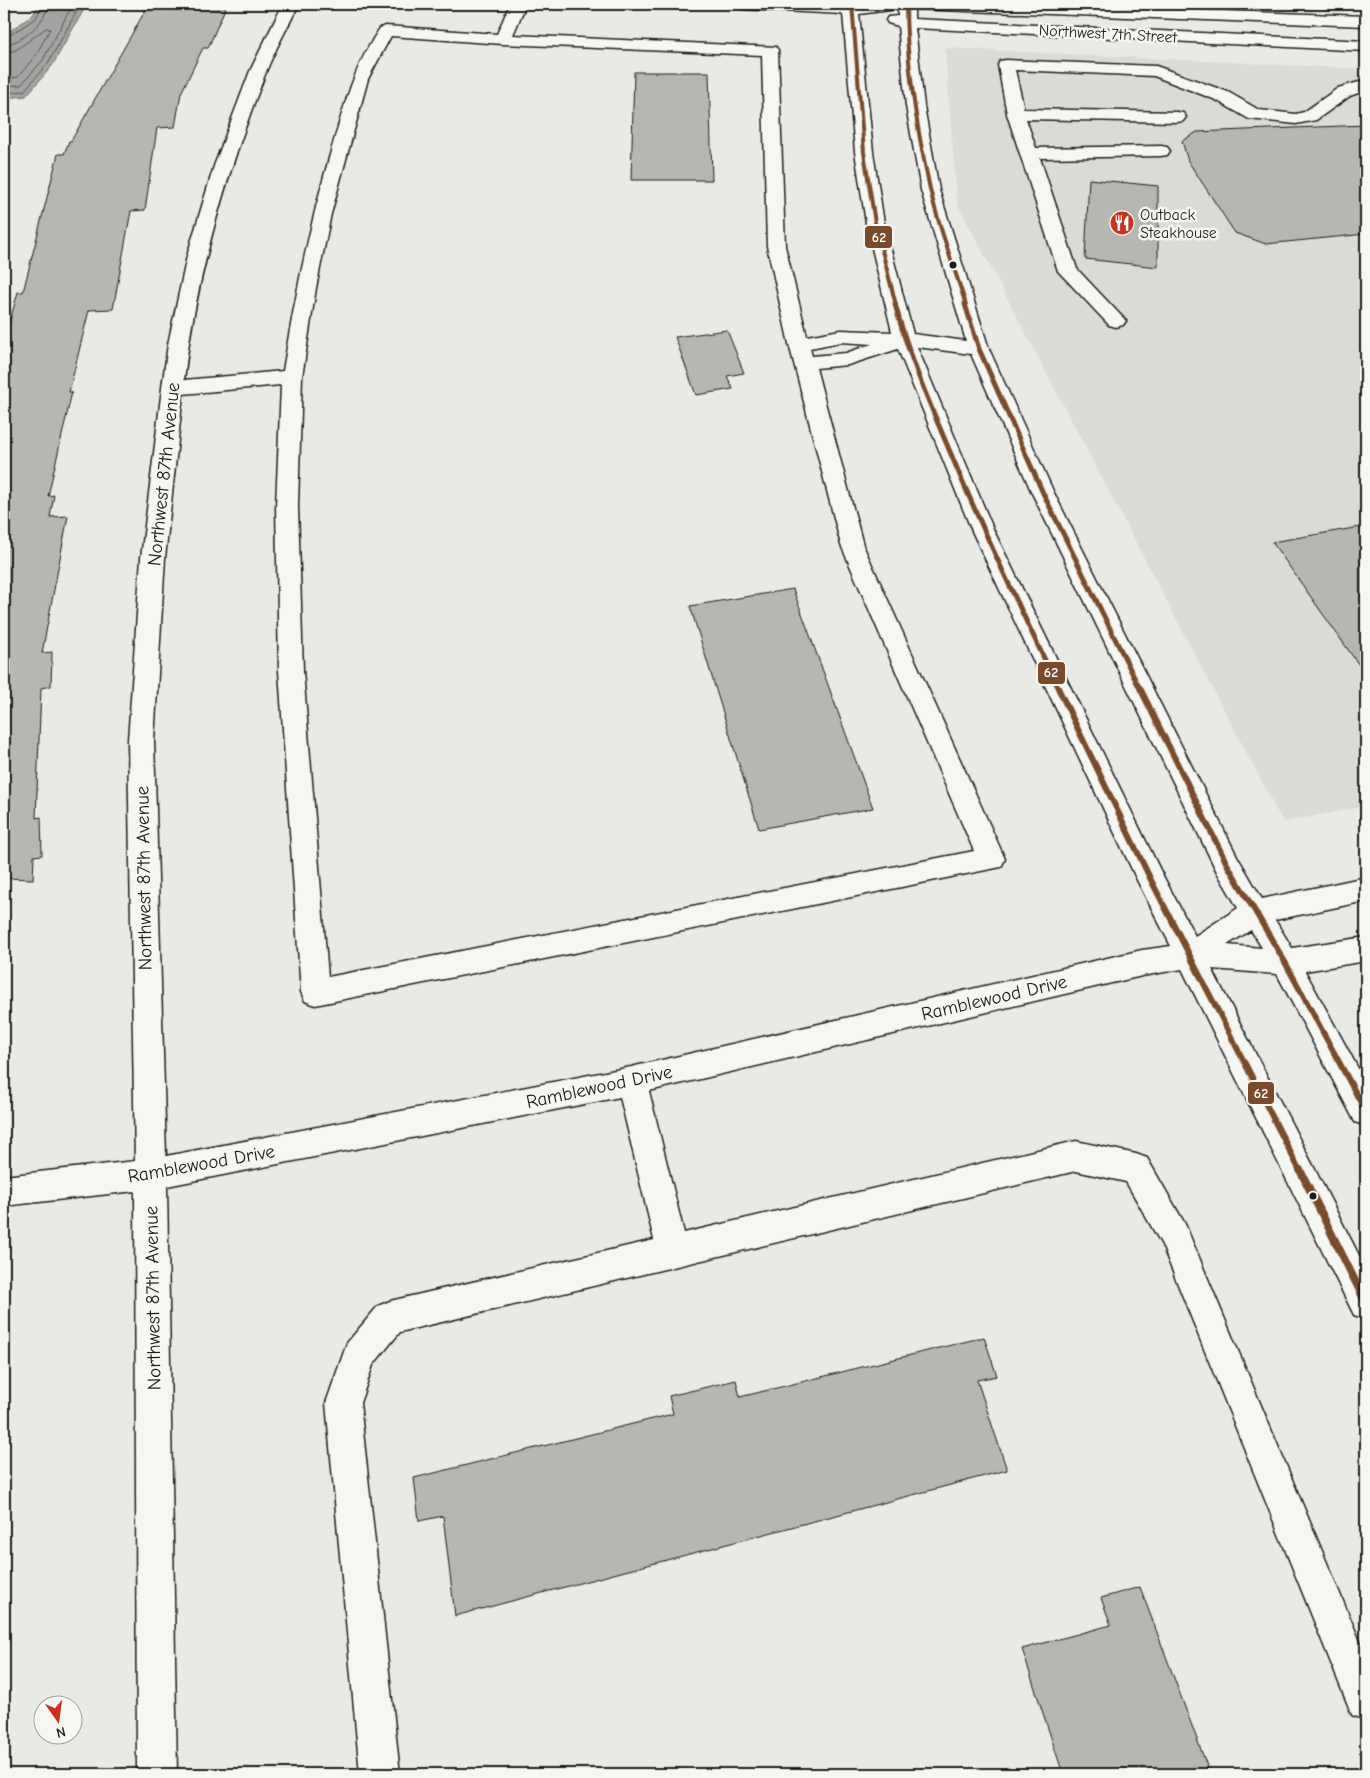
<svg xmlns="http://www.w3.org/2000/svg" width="1370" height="1778" font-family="'Comic Neue',sans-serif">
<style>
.built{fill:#dadad6}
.water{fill:#a3a3a1;stroke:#6d6d6c}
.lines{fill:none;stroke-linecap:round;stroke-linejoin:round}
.shore{stroke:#525251;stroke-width:1}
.building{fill:#b6b6b3;stroke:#1c1c1c}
.minor-casing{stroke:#1c1c1c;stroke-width:3}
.minor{fill:#f6f6f2;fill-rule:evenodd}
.bus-1-far3-casing{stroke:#f6f6f2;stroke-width:6}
.bus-1-far2-casing{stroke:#f6f6f2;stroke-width:8}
.bus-1-far1-casing{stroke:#f6f6f2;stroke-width:10}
.bus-1-casing{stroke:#f6f6f2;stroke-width:12}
.bus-1-far3{stroke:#7a4b2a;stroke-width:4}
.bus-1-far2{stroke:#7a4b2a;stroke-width:5}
.bus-1-far1{stroke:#7a4b2a;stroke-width:6}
.bus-1{stroke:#7a4b2a;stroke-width:8}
.bus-dot{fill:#1c1c1c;stroke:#f6f6f2;stroke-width:2}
.labels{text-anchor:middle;stroke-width:5;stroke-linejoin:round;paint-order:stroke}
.far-street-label{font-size:16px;fill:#1c1c1c;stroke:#f6f6f2}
.far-poi-label{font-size:16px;fill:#1c1c1c;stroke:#f6f6f2;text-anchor:start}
.street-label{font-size:19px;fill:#1c1c1c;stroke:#f6f6f2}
.line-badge{stroke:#f6f6f2;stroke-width:2}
.badge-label{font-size:14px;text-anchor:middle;font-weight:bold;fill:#fff}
</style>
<rect width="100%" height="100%" fill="#e9e9e5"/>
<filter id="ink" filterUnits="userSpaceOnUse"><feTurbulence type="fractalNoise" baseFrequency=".02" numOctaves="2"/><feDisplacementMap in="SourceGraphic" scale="10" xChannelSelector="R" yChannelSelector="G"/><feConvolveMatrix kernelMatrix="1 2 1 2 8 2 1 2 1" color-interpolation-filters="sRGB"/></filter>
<g filter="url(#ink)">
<path class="built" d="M 945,48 L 1366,69 L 1366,806 L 1283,822 L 957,203 Z"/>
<path class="water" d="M 39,4 L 87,4 L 52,66 L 26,96 L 4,98 L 4,35 L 33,15 Z"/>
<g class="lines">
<path class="shore" d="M 4,39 L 36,18 L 43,4
M 4,45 C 24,41 44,24 49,4
M 4,53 L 16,50 L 46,28 L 50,29 L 36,55 L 18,77 L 4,79
M 4,86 L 21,85 L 43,60 L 73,4
M 4,93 L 24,91 L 48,63 L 81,4"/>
</g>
<path class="building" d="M 149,4 L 227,4 L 208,48 L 203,48 L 181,93 L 175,127 L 157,128 L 145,210 L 131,211 L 113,309 L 89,310 L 69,392 L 72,392 L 48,496 L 54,495 L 50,517 L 68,516 L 42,653 L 52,652 L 51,686 L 41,688 L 36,818 L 41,817 L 42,855 L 34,856 L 33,879 L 4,878 L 4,341 L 18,292 L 23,292 L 58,154 L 64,154 L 69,141 L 71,141 Z
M 634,72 L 709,72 L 712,180 L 631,180 Z
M 1366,125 L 1366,234 L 1266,244 L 1235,233 L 1188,161 L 1182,141 L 1197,132 Z
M 1089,179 L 1158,186 L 1158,267 L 1085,259 Z
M 727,330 L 744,373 L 727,376 L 733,389 L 696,395 L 675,337 Z
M 1366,526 L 1366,675 L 1272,542 Z
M 793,589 L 873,808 L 759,829 L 690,606 Z
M 984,1337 L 997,1376 L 977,1380 L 1007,1470 L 455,1616 L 443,1516 L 419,1521 L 414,1478 L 673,1414 L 669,1396 L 736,1380 L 740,1397 Z
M 1140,1587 L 1210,1774 L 1063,1774 L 1022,1649 L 1111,1625 L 1101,1598 Z"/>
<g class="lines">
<defs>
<path id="minor" d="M 283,4 L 299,4 C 288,27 275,49 266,72 C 227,171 196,275 184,380 L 283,371 C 295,296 310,224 331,151 C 344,107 354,66 380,28 L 386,26 L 497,34 L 510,4 L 526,4 L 513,35 L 776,47 L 778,50 L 785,246 L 807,336 L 841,330 L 892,332 L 866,223 L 855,152 L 843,14 L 742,9 L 736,7 L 734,4 L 1027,4 L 1366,16 L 1366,26 L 914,9 L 914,19 L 1366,41 L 1366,51 L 915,28 L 924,106 L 939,190 L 989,349 L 1054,493 L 1237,856 L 1262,899 L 1366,877 L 1366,901 L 1275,920 L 1292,948 L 1366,937 L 1366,961 L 1305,971 L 1366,1083 L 1366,1126 L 1355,1122 L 1277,974 L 1212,969 L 1366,1269 L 1366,1319 L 1354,1315 L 1182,969 L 1142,976 L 649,1091 L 684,1233 L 1076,1141 L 1136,1154 L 1147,1158 L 1185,1224 L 1366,1656 L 1366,1720 L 1352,1715 L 1162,1245 L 1126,1182 L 1076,1171 L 400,1332 L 373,1365 L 360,1403 L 400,1774 L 360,1774 L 326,1403 L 347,1343 L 378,1306 L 390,1301 L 654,1240 L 620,1097 L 167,1186 L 177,1774 L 137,1774 L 135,1191 L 4,1206 L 4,1176 L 135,1161 L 128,740 L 141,558 L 162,388 L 168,344 L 187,256 L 214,166 L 250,71 ZM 898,9 L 898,16 L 888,17 L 886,20 L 888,23 L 898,26 L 906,106 L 921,190 L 966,341 L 913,334 L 884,223 L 873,152 L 859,14 ZM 391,36 L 503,44 L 762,55 L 767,246 L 789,344 L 841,545 L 974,851 L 328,977 L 303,671 L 298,506 L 302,377 L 316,288 L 331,214 L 368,79 ZM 841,342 L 872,344 L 846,353 L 812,356 L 810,348 ZM 917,347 L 971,354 L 1032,493 L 1217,872 L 1238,908 L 1195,936 L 1161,872 L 994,531 ZM 898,349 L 972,531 L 1137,880 L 1171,946 L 1142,950 L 631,1067 L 166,1156 L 154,740 L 165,558 L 183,394 L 281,385 L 276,506 L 279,671 L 301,992 L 305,1001 L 315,1005 L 1001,867 L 1005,859 L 863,545 L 816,368 L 848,365 ZM 1251,930 L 1262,948 L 1227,945 Z
M 1006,60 L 1156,66 L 1228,92 L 1259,110 L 1296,114 L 1304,112 L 1338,88 L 1366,80 L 1366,90 L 1350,96 L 1316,120 L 1296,124 L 1249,119 L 1216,100 L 1154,76 L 1015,70 L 1024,109 L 1177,112 L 1183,113 L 1186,117 L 1183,121 L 1177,122 L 1026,119 L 1036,148 L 1161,146 L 1167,147 L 1170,151 L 1167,155 L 1161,156 L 1040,158 L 1077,269 L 1126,321 L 1123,325 L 1116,327 L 1109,325 L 1058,271 L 1007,114 L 998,65 L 1000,61 Z"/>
</defs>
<use href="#minor" class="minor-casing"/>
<use href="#minor" class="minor"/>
<defs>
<path id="bus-1-far3" d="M 852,4 L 864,152 L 875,223 L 896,305
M 906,4 C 906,65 917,129 930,189 C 939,228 954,267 966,305"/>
<path id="bus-1-far2" d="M 895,304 C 908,354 928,400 948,447 C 982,529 1020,609 1059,689
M 965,304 L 979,349 L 1043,493 L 1140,689"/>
<path id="bus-1-far1" d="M 1058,688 L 1151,880 L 1300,1171
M 1140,688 L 1227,864 L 1285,962 L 1366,1112"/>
<path id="bus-1" d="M 1300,1170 L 1366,1303"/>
</defs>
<use href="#bus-1-far3" class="bus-1-far3-casing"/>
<use href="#bus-1-far2" class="bus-1-far2-casing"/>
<use href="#bus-1-far1" class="bus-1-far1-casing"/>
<use href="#bus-1" class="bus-1-casing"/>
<use href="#bus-1-far3" class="bus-1-far3"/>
<use href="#bus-1-far2" class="bus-1-far2"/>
<use href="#bus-1-far1" class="bus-1-far1"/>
<use href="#bus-1" class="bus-1"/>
</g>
</g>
<defs>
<symbol id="restaurant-disc" viewBox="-11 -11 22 22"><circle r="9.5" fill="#c8321e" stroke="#f6f6f2"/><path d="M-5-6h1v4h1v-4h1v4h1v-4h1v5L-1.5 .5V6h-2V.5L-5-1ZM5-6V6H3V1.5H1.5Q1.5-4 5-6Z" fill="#fff"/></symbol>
</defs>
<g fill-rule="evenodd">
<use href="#restaurant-disc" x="1108" y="209" width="28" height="28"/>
</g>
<g class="bus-dot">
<circle cx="953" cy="265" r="4.5"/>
<circle cx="1313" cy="1196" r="4.5"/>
</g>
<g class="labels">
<g class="far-street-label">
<text transform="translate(1108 33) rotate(3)" y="6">Northwest 7th Street</text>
</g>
<g class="far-poi-label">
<text x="1140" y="220">Outback<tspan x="1140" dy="18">Steakhouse</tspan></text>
</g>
<g class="street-label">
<text transform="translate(163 474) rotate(-84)" y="7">Northwest 87th Avenue</text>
<text transform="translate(143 878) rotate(-91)" y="7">Northwest 87th Avenue</text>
<text transform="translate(994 997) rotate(-13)" y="7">Ramblewood Drive</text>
<text transform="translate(599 1086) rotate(-12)" y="7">Ramblewood Drive</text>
<text transform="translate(201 1163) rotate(-10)" y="7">Ramblewood Drive</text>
<text transform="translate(152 1298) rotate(-91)" y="7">Northwest 87th Avenue</text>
</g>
</g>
<g class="line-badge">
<rect x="864" y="225" width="29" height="24" rx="5" fill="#7a4b2a"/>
<rect x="1037" y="661" width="29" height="24" rx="5" fill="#7a4b2a"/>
<rect x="1247" y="1081" width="28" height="24" rx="5" fill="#7a4b2a"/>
</g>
<g class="badge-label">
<text x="879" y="242">62</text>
<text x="1051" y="677">62</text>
<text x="1261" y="1098">62</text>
</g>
<rect width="1370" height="1778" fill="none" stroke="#f6f6f2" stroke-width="20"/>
<rect x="10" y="10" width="1350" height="1758" fill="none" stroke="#1c1c1c" stroke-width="2" filter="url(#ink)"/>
<g transform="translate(58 1720) rotate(166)"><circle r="24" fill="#f6f6f2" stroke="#9f9f9c"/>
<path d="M0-4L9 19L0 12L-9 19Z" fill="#c8321e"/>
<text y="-8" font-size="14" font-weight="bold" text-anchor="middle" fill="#1c1c1c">N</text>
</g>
</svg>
